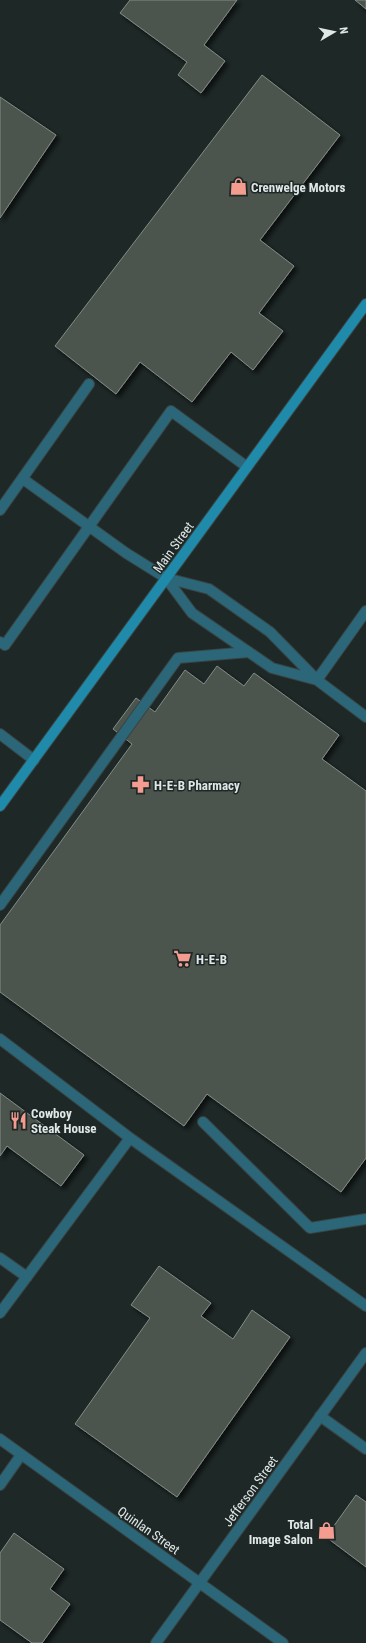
<svg xmlns="http://www.w3.org/2000/svg" width="366" height="1643" font-family="'Roboto Condensed',sans-serif">
<style>
.building{fill:#4b544e;stroke:#838c86;filter:url(#shadow)}
.lines{fill:none;stroke-linecap:round;stroke-linejoin:round}
.lane-casing{stroke:#394342;stroke-width:12}
.street-casing{stroke:#394342;stroke-width:12}
.secondary-casing{stroke:#394342;stroke-width:12}
.lane{stroke:#2c6679;stroke-width:10}
.street{stroke:#2c6679;stroke-width:10}
.secondary{stroke:#1f8aa9;stroke-width:10}
.labels{text-anchor:middle;stroke-width:3;stroke-linejoin:round;paint-order:stroke}
.poi-label{font-size:13px;font-weight:bold;fill:#e1e7e7;stroke:#1e2827;text-anchor:start}
.street-label{font-size:13px;fill:#e1e7e7;stroke:#1e2827}
</style>
<defs>
<filter id="shadow"><feDropShadow dx="3.5" dy="3.5" stdDeviation="2" flood-color="#0009"/></filter>
</defs>
<rect width="100%" height="100%" fill="#1e2827"/>
<path class="building" d="M 130,0 L 237,0 L 204,45 L 225,61 L 201,93 L 178,75 L 187,62 L 120,13 Z
M 355,0 L 366,0 L 366,9 Z
M 262,75 L 340,135 L 260,240 L 294,266 L 259,313 L 283,331 L 253,370 L 231,352 L 192,402 L 140,362 L 116,394 L 55,346 Z
M 0,97 L 56,135 L 0,218 Z
M 217,666 L 244,686 L 254,673 L 339,735 L 322,759 L 366,791 L 366,1158 L 341,1192 L 207,1094 L 184,1126 L 0,992 L 0,925 L 132,744 L 113,729 L 136,698 L 155,712 L 185,670 L 204,684 Z
M 0,1093 L 84,1155 L 61,1186 L 7,1146 L 0,1156 Z
M 159,1266 L 211,1303 L 201,1316 L 233,1339 L 252,1310 L 290,1337 L 177,1497 L 75,1424 L 150,1318 L 131,1305 Z
M 356,1495 L 366,1502 L 366,1567 L 326,1537 Z
M 14,1533 L 64,1569 L 50,1589 L 70,1604 L 42,1643 L 32,1643 L 0,1620 L 0,1553 Z"/>
<g class="lines">
<defs>
<path id="lane" d="M 23,479 L 126,553 L 166,578 L 209,589 L 270,632 L 317,680 L 366,717
M 0,510 L 89,384
M 166,578 L 192,613 L 272,668 L 317,680
M 0,642 L 5,645 L 171,411 L 247,467
M 317,680 L 366,611
M 0,905 L 178,658 L 249,652
M 0,1039 L 130,1138 L 366,1306
M 203,1122 L 310,1228 L 366,1219
M 0,1258 L 27,1277
M 0,1313 L 130,1138
M 320,1416 L 366,1449
M 0,1485 L 21,1455"/>
<path id="street" d="M 0,734 L 34,760
M 0,1439 L 283,1643
M 156,1643 L 366,1353"/>
<path id="secondary" d="M 0,806 L 366,304"/>
</defs>
<use href="#lane" class="lane-casing"/>
<use href="#street" class="street-casing"/>
<use href="#secondary" class="secondary-casing"/>
<use href="#lane" class="lane"/>
<use href="#street" class="street"/>
<use href="#secondary" class="secondary"/>
</g>
<defs>
<symbol id="shop-bare" viewBox="-9 -9 18 18"><path d="M-5-2.5h2.3a2.7 3.5 0 0 1 5.4 0H5L5.5 6h-11ZM-1.5-2.5h3a1.5 2.3 0 0 0-3 0Z" fill="#f59c90" stroke="#1e2827" stroke-width="2.5" paint-order="stroke"/></symbol>
<symbol id="pharmacy-bare" viewBox="-9 -9 18 18"><path d="M-2-6h4v4h4v4h-4v4h-4v-4h-4v-4h4Z" fill="#f59c90" stroke="#1e2827" stroke-width="2.5" paint-order="stroke"/></symbol>
<symbol id="supermarket-bare" viewBox="-9 -9 18 18"><path d="M-6-5.5h2.5l.6 2H6L4.5 2H-2.5L-4.4-4H-6ZM-1.5 3.2a1.3 1.3 0 1 0 .1 0ZM3 3.2a1.3 1.3 0 1 0 .1 0Z" fill="#f59c90" stroke="#1e2827" stroke-width="2.5" paint-order="stroke"/></symbol>
<symbol id="restaurant-bare" viewBox="-9 -9 18 18"><path d="M-5-6h1v4h1v-4h1v4h1v-4h1v5L-1.5 .5V6h-2V.5L-5-1ZM5-6V6H3V1.5H1.5Q1.5-4 5-6Z" fill="#f59c90" stroke="#1e2827" stroke-width="2.5" paint-order="stroke"/></symbol>
</defs>
<g fill-rule="evenodd">
<use href="#shop-bare" x="226" y="174" width="25" height="25"/>
<use href="#pharmacy-bare" x="128" y="772" width="25" height="25"/>
<use href="#supermarket-bare" x="170" y="946" width="25" height="25"/>
<use href="#restaurant-bare" x="6" y="1108" width="25" height="25"/>
<use href="#shop-bare" x="314" y="1518" width="25" height="25"/>
</g>
<g class="labels">
<g class="poi-label">
<text x="251" y="192">Crenwelge Motors</text>
<text x="154" y="790">H-E-B Pharmacy</text>
<text x="196" y="964">H-E-B</text>
<text x="31" y="1118">Cowboy<tspan x="31" dy="15">Steak House</tspan></text>
<text x="313" y="1529" text-anchor="end">Total<tspan x="313" dy="15">Image Salon</tspan></text>
</g>
<g class="street-label">
<text transform="translate(173 547) rotate(-54)" y="5">Main Street</text>
<text transform="translate(250 1491) rotate(-54)" y="5">Jefferson Street</text>
<text transform="translate(149 1530) rotate(35)" y="5">Quinlan Street</text>
</g>
</g>
<g transform="translate(334 32) rotate(81)" stroke="#1e2827" stroke-width="3" paint-order="stroke">
<path d="M0-3L7 15L0 10L-7 15Z" fill="#e1e7e7"/>
<text y="-6" font-size="11" font-weight="bold" text-anchor="middle" fill="#e1e7e7">N</text>
</g>
</svg>
